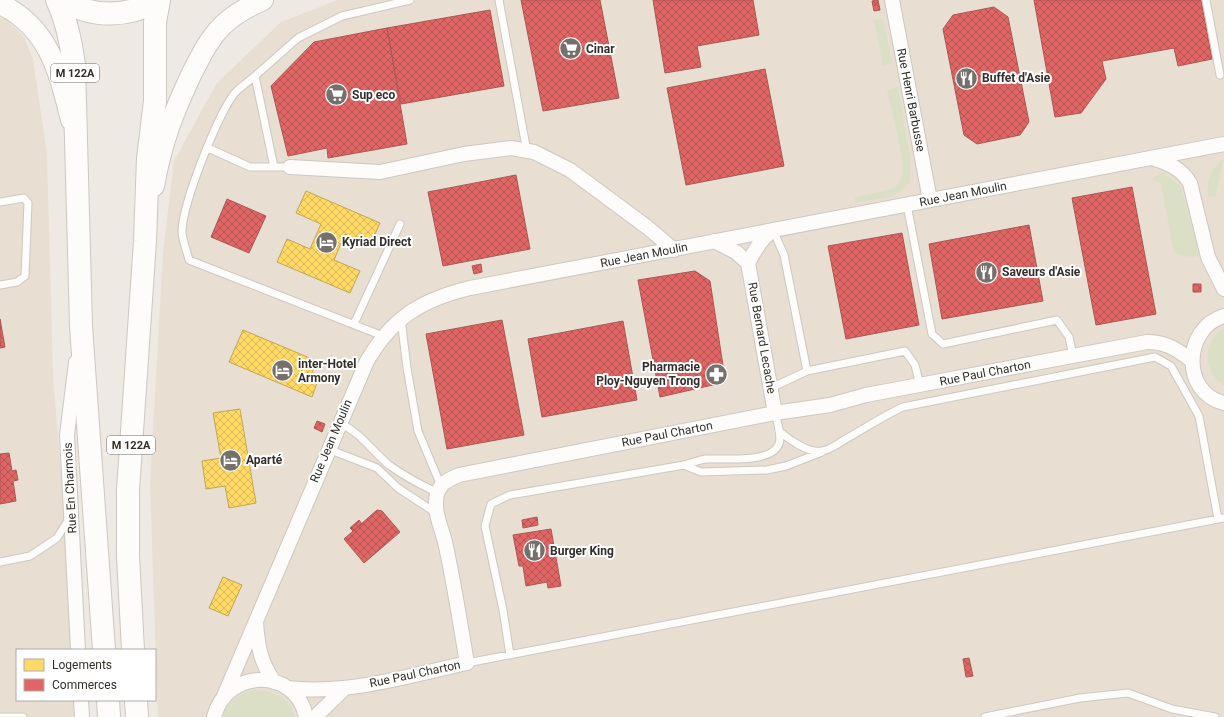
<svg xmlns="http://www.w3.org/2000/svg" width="1224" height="717" font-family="Roboto,sans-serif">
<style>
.built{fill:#e8ded1}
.green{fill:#dbdfc6}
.homes{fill:url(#homes-cross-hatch);stroke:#c2a654}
.shops{fill:url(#shops-cross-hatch);stroke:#ac5654}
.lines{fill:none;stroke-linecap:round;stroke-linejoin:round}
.lane-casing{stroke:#ccc7c2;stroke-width:9}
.street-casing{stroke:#ccc7c2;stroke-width:16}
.secondary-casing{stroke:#ccc7c2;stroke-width:22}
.primary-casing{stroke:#ccc7c2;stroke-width:24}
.lane{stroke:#fdfcfb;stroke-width:7}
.street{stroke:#fdfcfb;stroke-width:14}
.secondary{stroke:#fdfcfb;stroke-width:20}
.primary{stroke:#fdfcfb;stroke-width:22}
.labels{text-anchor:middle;stroke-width:4;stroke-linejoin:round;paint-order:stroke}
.shield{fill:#fff;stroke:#706d6a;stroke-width:1}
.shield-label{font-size:11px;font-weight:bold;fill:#332f2a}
.poi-label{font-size:12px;font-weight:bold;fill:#332f2a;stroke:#fff;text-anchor:start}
.street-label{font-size:12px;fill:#332f2a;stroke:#fff}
</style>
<defs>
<pattern id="homes-cross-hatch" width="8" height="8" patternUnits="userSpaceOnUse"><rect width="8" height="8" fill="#ffd966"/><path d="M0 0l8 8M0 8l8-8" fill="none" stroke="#dbbb59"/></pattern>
<pattern id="shops-cross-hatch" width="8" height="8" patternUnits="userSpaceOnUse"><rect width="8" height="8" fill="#e06666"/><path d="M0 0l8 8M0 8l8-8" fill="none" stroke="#b65454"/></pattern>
</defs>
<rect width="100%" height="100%" fill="#efe9e3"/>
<path class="built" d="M 338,0 L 1224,0 L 1224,717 L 158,717 L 150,484 L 163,253 L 174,161 L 217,83 L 281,22 Z
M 0,18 L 6,19 L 24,37 L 33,59 L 47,155 L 53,378 L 76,650 L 17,650 L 17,700 L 80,700 L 82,717 L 0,717 Z"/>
<path class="green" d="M 883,19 L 892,63 L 883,66 L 874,20 Z
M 898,87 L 910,156 L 910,181 L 903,190 L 890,197 L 855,203 L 855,197 L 889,190 C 897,188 900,182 902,174 C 905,160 891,107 887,90 Z
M 1224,159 L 1215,197 L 1208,196 C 1207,180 1210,168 1224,159 Z
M 1162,172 L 1181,187 L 1196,242 L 1198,256 L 1189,257 L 1174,253 L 1161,183 L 1154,181 L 1153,178 Z
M 1224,329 L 1224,385 C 1203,373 1201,341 1224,329 Z
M 253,690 C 271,690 290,697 295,717 L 222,717 C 227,702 239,695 253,690 Z"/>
<path class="homes" d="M 306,191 L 380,223 L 370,245 L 345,234 L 334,260 L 360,271 L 350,293 L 277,262 L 287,239 L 310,249 L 321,224 L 296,213 Z
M 243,330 L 317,361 L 309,380 L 317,383 L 312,397 L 229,362 Z
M 240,409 L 256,503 L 229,508 L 225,486 L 206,489 L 202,461 L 221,458 L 213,413 Z
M 223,577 L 242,585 L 228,616 L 209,608 Z"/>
<path class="shops" d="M 521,0 L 600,0 L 619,98 L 543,111 Z
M 653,0 L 753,0 L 759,35 L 697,46 L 701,67 L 665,73 Z
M 878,0 L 880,10 L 874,11 L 872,1 Z
M 1034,0 L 1201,0 L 1212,59 L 1178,66 L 1174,48 L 1102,61 L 1106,79 L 1081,113 L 1055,117 Z
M 994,7 L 1008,17 L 1029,122 L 1020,135 L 977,144 L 964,135 L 943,29 L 953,15 Z
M 490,10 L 504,86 L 401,104 L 387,28 Z
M 387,28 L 407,144 L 328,158 L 327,148 L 288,156 L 271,86 L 314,42 Z
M 765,69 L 784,166 L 686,185 L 667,88 Z
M 516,175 L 530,249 L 443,266 L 428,192 Z
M 1132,187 L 1156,314 L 1096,325 L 1072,198 Z
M 227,199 L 266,216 L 249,253 L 211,237 Z
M 1029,225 L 1043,301 L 942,319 L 929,244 Z
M 902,233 L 919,325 L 846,339 L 828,246 Z
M 481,264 L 482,272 L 474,274 L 472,266 Z
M 695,271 L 710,281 L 724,372 L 717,384 L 660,397 L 638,280 Z
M 1193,284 L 1201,284 L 1201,292 L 1193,292 Z
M 0,319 L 5,347 L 0,348 Z
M 502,320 L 524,435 L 447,449 L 426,334 Z
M 623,321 L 637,400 L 542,417 L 528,339 Z
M 317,421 L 325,424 L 322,432 L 314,428 Z
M 9,453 L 12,471 L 16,470 L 18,480 L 13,481 L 16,501 L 0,504 L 0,454 Z
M 377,510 L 382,511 L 400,532 L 364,563 L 344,539 Z
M 537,517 L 538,525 L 523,528 L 522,520 Z
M 359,520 L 362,524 L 353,531 L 350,528 Z
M 551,529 L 561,586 L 548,588 L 547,582 L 526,586 L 523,566 L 519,566 L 513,535 Z
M 969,658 L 973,676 L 966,677 L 963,659 Z"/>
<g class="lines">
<defs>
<path id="lane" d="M 499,0 L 527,152
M 1206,0 L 1220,75
M 255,76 C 248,82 240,87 234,94 C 217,117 183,202 182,231 C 182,240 187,251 189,260 L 383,336
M 208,148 L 250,167 L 290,167
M 274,167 L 255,76 L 298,38 L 342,16 L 410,0
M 0,202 L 24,198 L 28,203 L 25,276 L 17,282 L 0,285
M 907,205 L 932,334 L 943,344 L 1057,320 L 1069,337 L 1073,356
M 773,230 L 784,255 L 807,371 L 905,351 L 915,365 L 920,385
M 401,319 L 407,368 L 418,431 L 441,486
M 354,324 L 400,224
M 771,388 L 807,371
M 340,423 C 362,434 371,450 389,465 C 404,476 421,485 438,493
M 779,431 C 788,439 809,454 822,451 C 830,450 838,444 844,440 C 864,429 883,416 903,407 L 1155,357 L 1171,366 L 1199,416 L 1218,519
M 328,449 L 377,468 L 398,488 L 436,513
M 684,465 L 701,472 L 767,470 L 786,466 L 822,452
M 0,562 L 30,556 L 57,538 L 69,519
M 510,655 L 503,610 L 485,526 L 491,504 L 510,495 L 684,465 C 691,463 699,460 706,459 C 724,458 771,464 779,444 C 782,435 777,422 775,413
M 467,663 L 1224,518
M 1,717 L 23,717
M 985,717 L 1080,698 L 1128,693 L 1172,709 L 1215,717"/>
<path id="street" d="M 892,0 L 930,200
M 1152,158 C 1168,163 1181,168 1190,183 L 1208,257 L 1224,289
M 290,167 L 380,172 L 464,154 L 511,148 L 534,152 L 570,170 L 647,227 L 674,250
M 714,241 L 736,252 L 748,263 L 775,413
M 748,263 C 755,250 761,239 773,230
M 1224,316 C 1183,328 1181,393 1224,403
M 76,362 L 67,435 L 78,650
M 256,622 C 258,648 260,660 274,682
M 287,688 C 347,695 408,676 467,663 C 460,623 454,582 445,542 C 441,526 433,511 437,494 C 440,483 450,479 459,475 L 775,413 L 830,405 L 866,395 L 1147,342 C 1166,342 1177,349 1192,361
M 224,696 L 367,361 C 393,317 421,300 470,288 L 1224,144
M 81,700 L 82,717
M 214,717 C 226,668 296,667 306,717
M 315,717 L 345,688"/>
<path id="secondary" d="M 0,4 C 49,27 59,72 71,120
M 154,186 C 162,142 173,113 192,73 C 201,56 208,40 222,26 C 234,14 247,7 263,0"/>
<path id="primary" d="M 57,0 C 67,21 71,42 74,65 L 81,326 L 104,650
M 63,0 C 94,19 128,17 159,0
M 133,650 L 128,556 L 128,490 L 145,241 L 148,158 L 155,101 L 155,22 L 159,0
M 108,700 L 109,717
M 136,700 L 137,717"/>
</defs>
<use href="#lane" class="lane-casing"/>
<use href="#street" class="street-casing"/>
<use href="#secondary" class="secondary-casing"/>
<use href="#primary" class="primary-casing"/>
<use href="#lane" class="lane"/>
<use href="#street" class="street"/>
<use href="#secondary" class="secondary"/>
<use href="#primary" class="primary"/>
</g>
<defs>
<symbol id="supermarket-disc" viewBox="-11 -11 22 22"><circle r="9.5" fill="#75706b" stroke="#fff"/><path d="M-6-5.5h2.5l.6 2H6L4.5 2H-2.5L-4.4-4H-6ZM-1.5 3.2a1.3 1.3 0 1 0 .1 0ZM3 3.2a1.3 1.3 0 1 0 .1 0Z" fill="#fff"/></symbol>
<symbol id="restaurant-disc" viewBox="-11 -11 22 22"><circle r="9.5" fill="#75706b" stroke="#fff"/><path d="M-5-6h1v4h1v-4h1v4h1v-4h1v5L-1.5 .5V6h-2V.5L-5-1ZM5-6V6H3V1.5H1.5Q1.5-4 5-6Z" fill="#fff"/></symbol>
<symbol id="hotel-disc" viewBox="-11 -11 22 22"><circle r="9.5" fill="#75706b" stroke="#fff"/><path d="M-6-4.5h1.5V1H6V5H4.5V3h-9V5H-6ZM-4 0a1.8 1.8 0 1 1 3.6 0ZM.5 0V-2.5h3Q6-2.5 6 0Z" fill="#fff"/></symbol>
<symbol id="pharmacy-disc" viewBox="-11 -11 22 22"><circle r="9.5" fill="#75706b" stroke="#fff"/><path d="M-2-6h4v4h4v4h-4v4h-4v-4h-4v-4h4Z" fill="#fff"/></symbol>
</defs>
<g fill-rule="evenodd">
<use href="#supermarket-disc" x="558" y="36" width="25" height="25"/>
<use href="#restaurant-disc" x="954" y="66" width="25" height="25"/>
<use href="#supermarket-disc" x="324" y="82" width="25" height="25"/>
<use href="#hotel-disc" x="314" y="230" width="25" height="25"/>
<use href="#restaurant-disc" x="974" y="260" width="25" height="25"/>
<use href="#hotel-disc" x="270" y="358" width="25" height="25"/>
<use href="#pharmacy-disc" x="704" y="362" width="25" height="25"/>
<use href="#hotel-disc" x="218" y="448" width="25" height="25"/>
<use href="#restaurant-disc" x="522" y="538" width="25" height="25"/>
</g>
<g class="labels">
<g class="shield">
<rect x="51" y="64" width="48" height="18" rx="3"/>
<rect x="107" y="436" width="48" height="18" rx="3"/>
</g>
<g class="shield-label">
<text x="75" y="77">M 122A</text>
<text x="131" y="449">M 122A</text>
</g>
<g class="poi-label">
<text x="586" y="53">Cinar</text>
<text x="982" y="82">Buffet d'Asie</text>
<text x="352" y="99">Sup eco</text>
<text x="342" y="246">Kyriad Direct</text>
<text x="1002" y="276">Saveurs d'Asie</text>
<text x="298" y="368">inter-Hotel<tspan x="298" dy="14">Armony</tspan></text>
<text x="700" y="371" text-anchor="end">Pharmacie<tspan x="700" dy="14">Ploy-Nguyen Trong</tspan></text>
<text x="246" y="464">Aparté</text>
<text x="550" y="555">Burger King</text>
</g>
<g class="street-label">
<text transform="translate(911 100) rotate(79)" y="4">Rue Henri Barbusse</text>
<text transform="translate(963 194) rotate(-11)" y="4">Rue Jean Moulin</text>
<text transform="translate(644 255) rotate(-11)" y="4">Rue Jean Moulin</text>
<text transform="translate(762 338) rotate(80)" y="4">Rue Bernard Lecache</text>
<text transform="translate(985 373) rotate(-11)" y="4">Rue Paul Charton</text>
<text transform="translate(667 434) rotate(-11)" y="4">Rue Paul Charton</text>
<text transform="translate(331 441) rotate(-67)" y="4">Rue Jean Moulin</text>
<text transform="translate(70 488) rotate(-93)" y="4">Rue En Charmois</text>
<text transform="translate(415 674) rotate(-12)" y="4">Rue Paul Charton</text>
</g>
</g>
<rect x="16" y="649" width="140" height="52" fill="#ffffff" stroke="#adacaa"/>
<rect x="24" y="659" width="20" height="12" fill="#ffd966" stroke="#adacaa"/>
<text x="52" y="669" font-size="12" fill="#332f2a">Logements</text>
<rect x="24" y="679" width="20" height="12" fill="#e06666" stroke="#adacaa"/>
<text x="52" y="689" font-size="12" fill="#332f2a">Commerces</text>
</svg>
